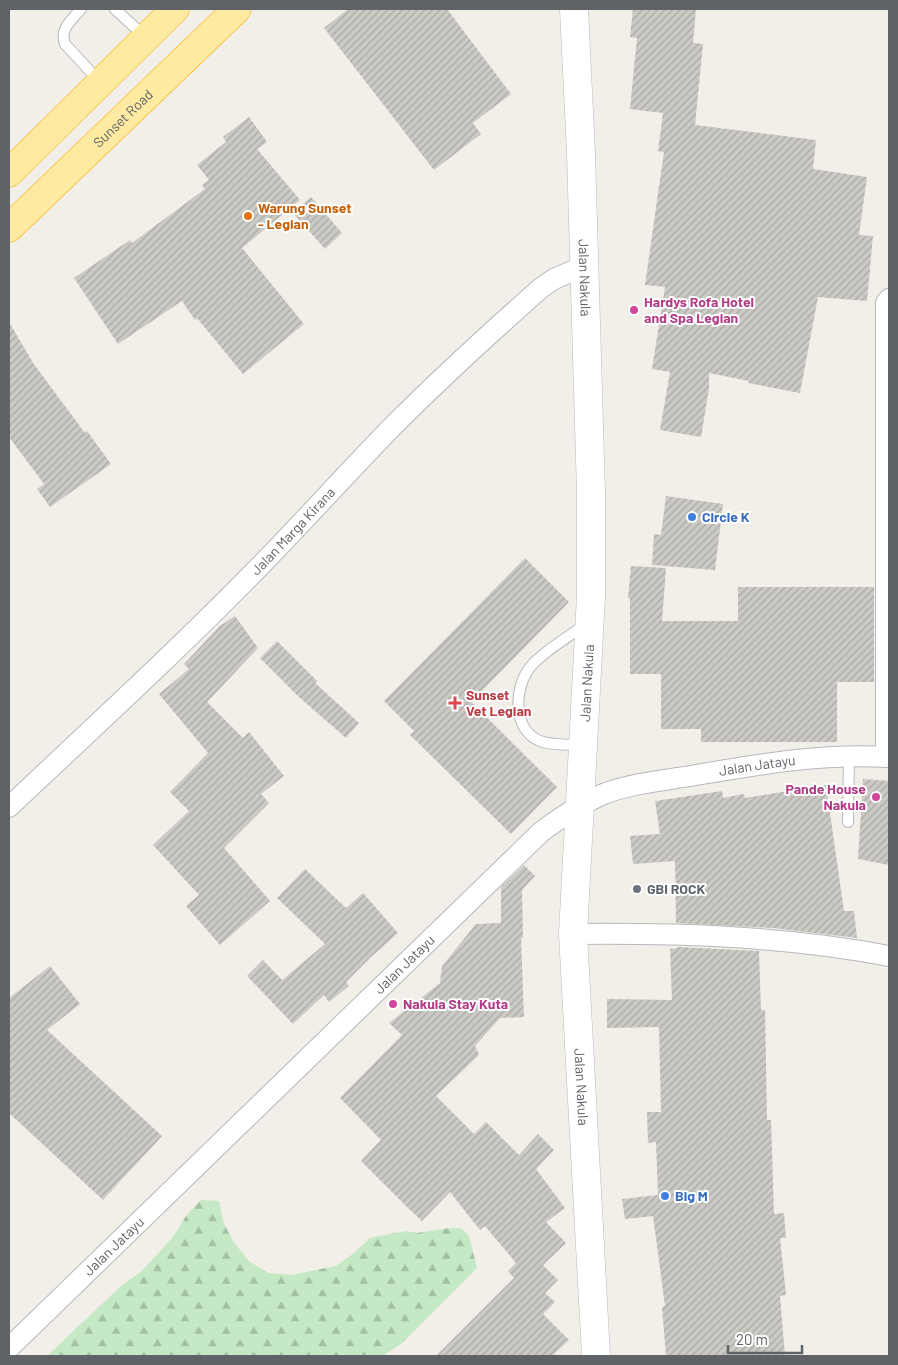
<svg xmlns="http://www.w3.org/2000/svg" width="898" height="1365" font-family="Barlow,sans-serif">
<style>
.forest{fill:url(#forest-firs)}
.building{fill:url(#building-hatch)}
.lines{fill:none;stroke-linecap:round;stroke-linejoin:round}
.service-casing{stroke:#b5b8bc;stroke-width:12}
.minor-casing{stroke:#b5b8bc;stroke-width:22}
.secondary-casing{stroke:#b6babf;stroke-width:29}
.trunk-casing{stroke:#f9ab00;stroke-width:29}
.service{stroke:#fff;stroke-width:10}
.minor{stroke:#fff;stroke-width:20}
.secondary{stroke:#fff;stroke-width:28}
.trunk{stroke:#feeaa1;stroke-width:28}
.food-dot{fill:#e8710a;stroke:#fff;stroke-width:2}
.hotel-dot{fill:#d1479c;stroke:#fff;stroke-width:2}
.shop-dot{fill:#3f7fe0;stroke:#fff;stroke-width:2}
.health-dot{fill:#e0444e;stroke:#fff;stroke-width:2}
.worship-dot{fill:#6b7280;stroke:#fff;stroke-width:2}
.labels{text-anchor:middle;stroke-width:4;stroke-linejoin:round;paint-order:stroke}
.street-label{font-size:14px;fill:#5f6368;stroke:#fff}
.food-label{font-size:14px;font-weight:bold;fill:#c56008;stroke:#fff;text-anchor:start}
.hotel-label{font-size:14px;font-weight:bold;fill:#b23c85;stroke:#fff;text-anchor:start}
.shop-label{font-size:14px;font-weight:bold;fill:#366cbe;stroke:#fff;text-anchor:start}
.health-label{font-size:14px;font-weight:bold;fill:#be3a42;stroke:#fff;text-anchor:start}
.worship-label{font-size:14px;font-weight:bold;fill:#5b616d;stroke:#fff;text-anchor:start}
</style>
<defs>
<pattern id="forest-firs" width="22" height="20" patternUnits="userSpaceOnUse" patternTransform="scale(1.25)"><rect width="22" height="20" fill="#c5e8c5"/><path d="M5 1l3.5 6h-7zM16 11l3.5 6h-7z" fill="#a3c0a4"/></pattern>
<pattern id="building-hatch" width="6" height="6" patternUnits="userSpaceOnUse" patternTransform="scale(1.25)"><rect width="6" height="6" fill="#cccac5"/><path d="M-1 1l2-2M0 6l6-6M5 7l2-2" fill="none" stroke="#a9a8a4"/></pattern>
</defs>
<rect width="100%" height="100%" fill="#f1efe8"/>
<path class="forest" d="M 201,1200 L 219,1201 L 224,1224 L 235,1244 L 249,1261 L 268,1273 L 291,1275 L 336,1266 L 354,1253 L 370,1238 L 406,1231 L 417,1233 L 450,1228 L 461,1228 L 469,1236 L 477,1268 L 401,1344 L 382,1356 L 47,1356 L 122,1285 L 141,1272 L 173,1237 L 186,1216 Z"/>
<path class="building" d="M 348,9 L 447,9 L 511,94 L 473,123 L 481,134 L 434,170 L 324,28 Z
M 633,9 L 696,9 L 693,43 L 703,44 L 695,125 L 816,140 L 813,169 L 867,177 L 859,235 L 873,236 L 867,301 L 818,297 L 800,393 L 748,383 L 749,381 L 709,373 L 709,388 L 701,437 L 660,430 L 670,372 L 652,369 L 665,287 L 645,285 L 664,152 L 658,151 L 663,113 L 630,109 L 637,38 L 630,37 Z
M 249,117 L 267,142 L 257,149 L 300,200 L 242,248 L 304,324 L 243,374 L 197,318 L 195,320 L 182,301 L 118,344 L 74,278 L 130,240 L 132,243 L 205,189 L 202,185 L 209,180 L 197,165 L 226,142 L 223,137 Z
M 311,197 L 342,233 L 325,249 L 293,213 Z
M 9,322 L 33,363 L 85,433 L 87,431 L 111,464 L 50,507 L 37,489 L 44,484 L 9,437 Z
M 666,496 L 723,504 L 715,570 L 652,565 L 654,534 L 661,535 Z
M 525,558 L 569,602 L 471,702 L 557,787 L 511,834 L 410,735 L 414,731 L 384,701 Z
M 631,566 L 666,568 L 662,621 L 738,621 L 738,587 L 874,587 L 874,682 L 837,682 L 837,742 L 701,742 L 701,729 L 661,729 L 661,674 L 630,674 L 630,598 L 628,598 Z
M 235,616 L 258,648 L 207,702 L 243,738 L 249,732 L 284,776 L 261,794 L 269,803 L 224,848 L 270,901 L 220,945 L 186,906 L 199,895 L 153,845 L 189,811 L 170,792 L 208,753 L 159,694 L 189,669 L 184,664 L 220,626 Z
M 277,641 L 317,681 L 315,683 L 359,723 L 346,738 L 300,698 L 260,658 Z
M 863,779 L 889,781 L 889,865 L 858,859 Z
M 826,785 L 844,911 L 854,911 L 857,938 L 773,928 L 676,923 L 675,861 L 633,864 L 630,836 L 660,834 L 655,801 L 722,791 L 723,798 L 744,794 L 745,798 Z
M 524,865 L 535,876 L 522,890 L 523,938 L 521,938 L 524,1017 L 500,1018 L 475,1046 L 479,1055 L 436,1096 L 474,1134 L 486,1122 L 519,1155 L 538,1134 L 554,1150 L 536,1169 L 565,1208 L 546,1222 L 566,1243 L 543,1265 L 558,1280 L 545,1293 L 555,1302 L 543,1314 L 569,1340 L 552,1356 L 436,1356 L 514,1278 L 508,1271 L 516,1263 L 485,1226 L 480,1230 L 450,1192 L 422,1221 L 405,1205 L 361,1161 L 381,1140 L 340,1098 L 402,1035 L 389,1023 L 440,983 L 442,966 L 476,924 L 501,923 L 501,887 Z
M 305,869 L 346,908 L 363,893 L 398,933 L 372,956 L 346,982 L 349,986 L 329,1002 L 324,995 L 293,1024 L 247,976 L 263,960 L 282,980 L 325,944 L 277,898 Z
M 677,947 L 759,951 L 761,1010 L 765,1010 L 767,1120 L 771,1120 L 774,1214 L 784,1213 L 786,1238 L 780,1238 L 786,1295 L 780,1296 L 785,1356 L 666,1356 L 662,1307 L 665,1306 L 653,1216 L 625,1219 L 622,1199 L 658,1195 L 656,1142 L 648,1143 L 647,1112 L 661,1112 L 659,1027 L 607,1028 L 607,999 L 672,1000 L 670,949 L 677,948 Z
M 50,966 L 80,1004 L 47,1030 L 162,1136 L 103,1200 L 9,1113 L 9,998 Z"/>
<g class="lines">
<defs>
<path id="service" d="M 81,9 C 72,20 59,29 65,44 L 100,82
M 115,9 L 145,37
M 582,745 C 569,744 553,746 540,741 C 513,730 514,691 528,670 C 539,654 570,636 586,624
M 848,822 L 849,756"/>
<g id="minor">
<path d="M 886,757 L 886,303 L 889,299"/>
<path id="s1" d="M 9,807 C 94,727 180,648 262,564 C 306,519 348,472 392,427 C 440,379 490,333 541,288 L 554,279 L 584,266"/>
<path d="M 573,934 C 679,933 786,936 889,956"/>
<path id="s2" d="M 9,1348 L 541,832 C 561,817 582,803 606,793 C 634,783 666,780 696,775 C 760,764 824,753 889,757"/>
</g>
<g id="secondary">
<path id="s3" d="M 574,9 L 581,153 L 591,492 L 591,596 L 573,934 L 596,1356"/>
</g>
<g id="trunk">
<path d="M 9,173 L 175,9"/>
<path id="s4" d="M 9,228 L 237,9"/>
</g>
</defs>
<use href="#service" class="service-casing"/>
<use href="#minor" class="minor-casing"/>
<use href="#secondary" class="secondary-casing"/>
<use href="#trunk" class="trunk-casing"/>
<use href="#service" class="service"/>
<use href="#minor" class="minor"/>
<use href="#secondary" class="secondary"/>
<use href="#trunk" class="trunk"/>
</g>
<circle class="food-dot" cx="248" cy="216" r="5"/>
<g class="hotel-dot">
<circle cx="634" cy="310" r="5"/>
<circle cx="876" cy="797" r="5"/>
<circle cx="393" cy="1004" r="5"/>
</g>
<g class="shop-dot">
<circle cx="692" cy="517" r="5"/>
<circle cx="665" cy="1196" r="5"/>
</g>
<path class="health-dot" d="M452.5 695.5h5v5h5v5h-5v5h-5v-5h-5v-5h5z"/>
<circle class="worship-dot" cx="637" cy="889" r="5"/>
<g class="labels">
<g class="street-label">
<text dy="5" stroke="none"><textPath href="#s4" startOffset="158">Sunset Road</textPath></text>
<text dy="5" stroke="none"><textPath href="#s3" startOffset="269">Jalan Nakula</textPath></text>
<text dy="5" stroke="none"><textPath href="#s1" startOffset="396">Jalan Marga Kirana</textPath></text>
<text transform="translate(587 683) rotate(-87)" y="5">Jalan Nakula</text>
<text dy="5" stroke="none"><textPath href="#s2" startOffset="971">Jalan Jatayu</textPath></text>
<text dy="5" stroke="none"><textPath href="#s2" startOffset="551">Jalan Jatayu</textPath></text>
<text dy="5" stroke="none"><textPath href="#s3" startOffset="1079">Jalan Nakula</textPath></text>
<text dy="5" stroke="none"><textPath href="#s2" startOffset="146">Jalan Jatayu</textPath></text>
</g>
<g class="food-label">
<text x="258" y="213">Warung Sunset<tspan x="258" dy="16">- Legian</tspan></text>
</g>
<g class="hotel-label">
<text x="644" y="307">Hardys Rofa Hotel<tspan x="644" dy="16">and Spa Legian</tspan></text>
<text x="866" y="794" text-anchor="end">Pande House<tspan x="866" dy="16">Nakula</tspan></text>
<text x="403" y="1009">Nakula Stay Kuta</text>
</g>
<g class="shop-label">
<text x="702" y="522">Circle K</text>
<text x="675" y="1201">Big M</text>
</g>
<g class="health-label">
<text x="466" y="700">Sunset<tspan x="466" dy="16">Vet Legian</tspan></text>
</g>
<g class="worship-label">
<text x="647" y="894">GBI ROCK</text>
</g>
</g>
<rect width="898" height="1365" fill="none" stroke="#5f6368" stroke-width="20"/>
<path d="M728 1345v8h74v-8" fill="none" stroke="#5f6368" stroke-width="2.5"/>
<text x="736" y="1345" font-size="15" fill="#5f6368" stroke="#ffffff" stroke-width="4" paint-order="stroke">20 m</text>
</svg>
